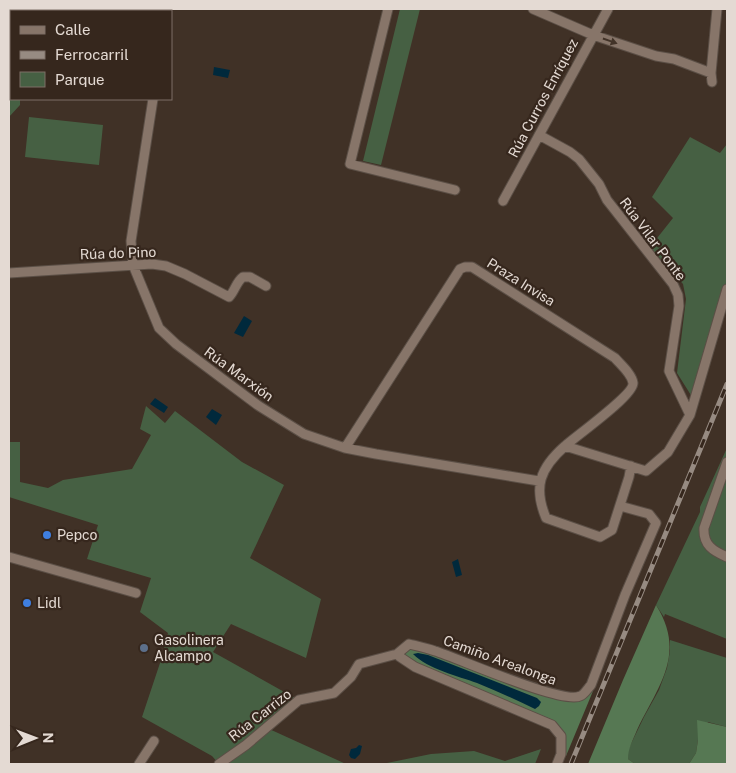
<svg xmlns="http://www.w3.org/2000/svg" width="736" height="773" font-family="'Public Sans',sans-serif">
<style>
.green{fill:#466043}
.forest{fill:#567853}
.water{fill:#00293c}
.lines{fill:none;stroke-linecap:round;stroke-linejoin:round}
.minor-casing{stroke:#5b4f46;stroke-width:11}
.minor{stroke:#877569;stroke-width:9}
.rail-casing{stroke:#978b82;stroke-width:5}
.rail{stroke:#36271d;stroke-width:3;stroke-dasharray:9;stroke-linecap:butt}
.oneway{fill:#423328}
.shop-dot{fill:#3f7fe0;stroke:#36271d;stroke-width:2}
.service-dot{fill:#5c6f8a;stroke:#36271d;stroke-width:2}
.labels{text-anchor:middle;stroke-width:4.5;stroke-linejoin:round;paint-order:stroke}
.street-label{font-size:14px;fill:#e4dad3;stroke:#36271d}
.poi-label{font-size:14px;fill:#e4dad3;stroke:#36271d;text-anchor:start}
</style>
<rect width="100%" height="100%" fill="#403126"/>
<path class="green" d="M 9,9 L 31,9 L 31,11 L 11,11 L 11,99 L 20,99 L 20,105 L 9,117 Z
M 400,9 L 420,9 L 381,165 L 363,161 Z
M 29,117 L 103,125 L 99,165 L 25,157 Z
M 690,137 L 720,153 L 727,144 L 727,289 L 694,400 L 677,373 L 686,299 L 683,284 L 650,247 L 673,218 L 652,197 Z
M 146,406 L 165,423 L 175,411 L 242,462 L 284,485 L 250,558 L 321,599 L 306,658 L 231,624 L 213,652 L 295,698 L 267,728 L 346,764 L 219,764 L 212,756 L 142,717 L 162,657 L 168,633 L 140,612 L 151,578 L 87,559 L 98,525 L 9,497 L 9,442 L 20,442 L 20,482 L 48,488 L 63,480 L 132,469 L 151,435 L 140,429 Z
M 727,448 L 727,639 L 665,614 L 664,617 L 656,605 L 700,512 L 700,507 Z
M 670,640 L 727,658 L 727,727 L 708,722 L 698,740 L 696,753 L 689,764 L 635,764 L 628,759 L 628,750 L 644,717 L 659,690 L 667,668 L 670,651 Z
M 541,749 L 535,764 L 382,764 L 431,754 L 474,751 L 505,761 Z"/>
<path class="forest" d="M 656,605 C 687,654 658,686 637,730 C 633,740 628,748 628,759 L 635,764 L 588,764 L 623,680 Z
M 409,644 L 572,697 L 591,685 L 593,691 L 566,756 L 561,754 L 561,736 L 547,723 L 400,657 Z
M 697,720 L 727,727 L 727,764 L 689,764 L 696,753 L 698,740 Z"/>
<path class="water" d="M 214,67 L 230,70 L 228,78 L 213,75 Z
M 244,316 L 252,321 L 243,337 L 234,333 Z
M 155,398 L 168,407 L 164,413 L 150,404 Z
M 212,409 L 222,415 L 216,425 L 206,417 Z
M 458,559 L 462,575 L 456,577 L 452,562 Z
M 418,653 L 428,655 L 537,698 L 541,702 L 539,706 L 535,709 C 516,700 497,691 477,683 C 458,676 428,669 413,654 Z
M 359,745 L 362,746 L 360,754 L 355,759 L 351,758 L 349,755 L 351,749 L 356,748 Z"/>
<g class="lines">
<defs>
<path id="minor" d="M 149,9 L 150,11
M 388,9 L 350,164 L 455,190
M 533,9 L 593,35 L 656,56 L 674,59 L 711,73
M 712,82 L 711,73 L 717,9
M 153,99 L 131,241 L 133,265 L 159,328 L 176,344 L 259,406 L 304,434 L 345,448 L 376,454 L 539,481
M 539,135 L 570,152 L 579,159 L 599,184 L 607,200 L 673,284 L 678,295 L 679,306 L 669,371 L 690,415
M 503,201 L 608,9
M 9,273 L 152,264 L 166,266 L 185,274 L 229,297 C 235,291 236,282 243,277 L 250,277 L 266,286
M 345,448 L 460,269 L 465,267 L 472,267 L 615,358 C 620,364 632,374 633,383 C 634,395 576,436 565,446
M 727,462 L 704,528 C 703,545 713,551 727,557
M 631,466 L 629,477 L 612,530 L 600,537 L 546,518 C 533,487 540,468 565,446 L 646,471 L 668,452 L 690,415 L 727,289
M 9,557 L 136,593
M 139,764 L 154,741
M 219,764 L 246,745 L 299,700 L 334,693 L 351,677 L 359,664 L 397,654
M 557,764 L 561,754 L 561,736 L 552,725 L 415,667 L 400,657 L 397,654 L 409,644 C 417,646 426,648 435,651 C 458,658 563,705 580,696 C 584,695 588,688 591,685 L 625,595 L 656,523 L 649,514 L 620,506"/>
</defs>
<use href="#minor" class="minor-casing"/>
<use href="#minor" class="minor"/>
<defs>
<path id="rail" d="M 571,764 L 727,384"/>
</defs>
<use href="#rail" class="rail-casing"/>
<use href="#rail" class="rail"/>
</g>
<defs><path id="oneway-solid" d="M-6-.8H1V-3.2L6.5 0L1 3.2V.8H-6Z" transform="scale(1.25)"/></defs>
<use class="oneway" href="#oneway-solid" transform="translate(610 41) rotate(19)"/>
<g class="shop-dot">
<circle cx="47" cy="535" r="5"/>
<circle cx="27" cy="603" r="5"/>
</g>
<circle class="service-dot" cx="144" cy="648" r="5"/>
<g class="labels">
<g class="street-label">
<text transform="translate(543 98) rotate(-62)" y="5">Rúa Curros Enríquez</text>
<text transform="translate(653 239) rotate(53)" y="5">Rúa Vilar Ponte</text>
<text transform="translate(118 253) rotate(-2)" y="5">Rúa do Pino</text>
<text transform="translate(521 282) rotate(32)" y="5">Praza Invisa</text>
<text transform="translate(239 374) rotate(36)" y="5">Rúa Marxión</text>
<text transform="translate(500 660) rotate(20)" y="5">Camiño Arealonga</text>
<text transform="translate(260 715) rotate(-38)" y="5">Rúa Carrizo</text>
</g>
<g class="poi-label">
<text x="57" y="540">Pepco</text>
<text x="37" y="608">Lidl</text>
<text x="154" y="645">Gasolinera<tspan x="154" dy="16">Alcampo</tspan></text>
</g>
</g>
<rect width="736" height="773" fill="none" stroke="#e4dad3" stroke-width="20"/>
<rect x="10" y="10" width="162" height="90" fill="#36271d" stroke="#7c6f66"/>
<rect x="20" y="26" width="25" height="8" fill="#877569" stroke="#7c6f66"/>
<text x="55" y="35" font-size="15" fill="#e4dad3">Calle</text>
<rect x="20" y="51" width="25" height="8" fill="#978b82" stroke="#7c6f66"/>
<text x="55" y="60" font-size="15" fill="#e4dad3">Ferrocarril</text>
<rect x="20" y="72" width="25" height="15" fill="#466043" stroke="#7c6f66"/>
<text x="55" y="85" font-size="15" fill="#e4dad3">Parque</text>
<g transform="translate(35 738) rotate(89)" stroke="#36271d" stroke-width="4" paint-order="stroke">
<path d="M0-4L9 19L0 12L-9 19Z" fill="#e4dad3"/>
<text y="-8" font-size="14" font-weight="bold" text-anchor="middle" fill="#e4dad3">N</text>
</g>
</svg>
